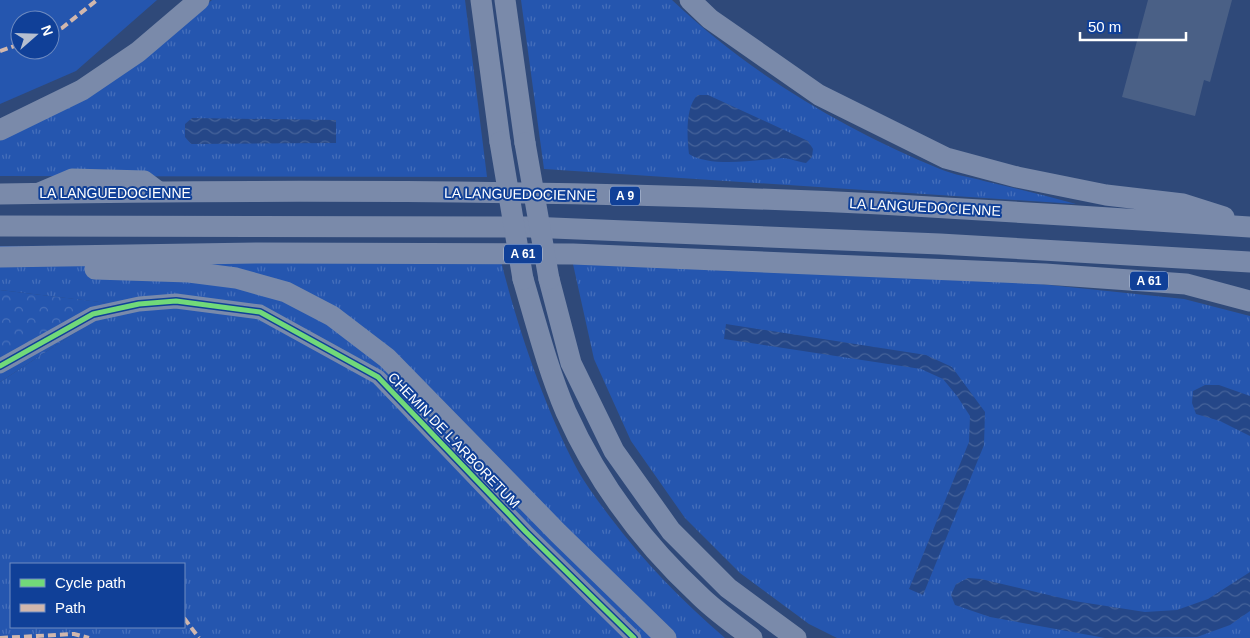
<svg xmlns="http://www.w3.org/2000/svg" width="1250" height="638" font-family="Arial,sans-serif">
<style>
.grass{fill:url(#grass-tufts);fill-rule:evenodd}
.forest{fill:url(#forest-crowns)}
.pitch{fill:#2556af;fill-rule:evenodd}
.water{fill:url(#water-waves)}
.building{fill:#4a6086}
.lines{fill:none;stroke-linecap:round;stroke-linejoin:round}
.minor{stroke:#798aab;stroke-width:15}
.highway{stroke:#7a8aaa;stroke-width:21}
.highway-bridge{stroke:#7a8aaa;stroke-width:21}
.quiet{stroke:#d1b7ad;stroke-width:4;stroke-dasharray:8 4;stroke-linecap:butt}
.cycleway-casing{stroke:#104098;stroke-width:8}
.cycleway{stroke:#71d979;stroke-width:5}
.labels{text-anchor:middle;stroke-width:4;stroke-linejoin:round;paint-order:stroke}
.shield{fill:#104098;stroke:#b7c6e0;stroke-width:1}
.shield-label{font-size:12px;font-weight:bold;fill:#fff}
.street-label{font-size:14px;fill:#fff;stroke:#104098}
</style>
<defs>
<pattern id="grass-tufts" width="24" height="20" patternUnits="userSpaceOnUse" patternTransform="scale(1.25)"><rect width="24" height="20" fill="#2556af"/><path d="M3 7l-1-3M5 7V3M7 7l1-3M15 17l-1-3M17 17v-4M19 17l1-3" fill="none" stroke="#466fbb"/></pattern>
<pattern id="forest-crowns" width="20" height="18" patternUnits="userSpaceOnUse" patternTransform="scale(1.25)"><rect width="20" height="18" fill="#2556af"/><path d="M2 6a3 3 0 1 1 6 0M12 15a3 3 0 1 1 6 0" fill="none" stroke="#466fbb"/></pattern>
<pattern id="water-waves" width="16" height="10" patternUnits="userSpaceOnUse" patternTransform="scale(1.25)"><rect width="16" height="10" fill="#254788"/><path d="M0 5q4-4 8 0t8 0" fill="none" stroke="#46639a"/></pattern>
</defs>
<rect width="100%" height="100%" fill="#2f4979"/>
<path class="grass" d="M 212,0 L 465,0 L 487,177 L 0,176 L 0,139 L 143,58 Z
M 521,0 L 672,0 C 749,73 843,129 940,169 C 954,175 970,177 984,181 C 1015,188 1046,196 1076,204 L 544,169 Z
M 353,245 L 498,249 C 515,320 542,402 576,467 C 585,484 598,501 610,517 C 644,562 682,601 725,638 L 0,638 L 0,382 L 93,321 L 124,305 L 0,290 L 0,246 ZM 11,564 L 184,564 L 184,627 L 11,627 Z
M 571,255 L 1002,280 L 1184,299 L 1250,316 L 1250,638 L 837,638 L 809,624 L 740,573 L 685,518 L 631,441 L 594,359 Z"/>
<path class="forest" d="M 0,290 L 126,305 L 93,321 L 0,382 Z"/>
<path class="pitch" d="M 0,0 L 157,0 L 76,71 L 0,104 ZM 20,20 L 50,20 L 50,50 L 20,50 Z"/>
<path class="water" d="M 698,95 L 708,95 L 808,141 L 813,149 L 812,157 L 806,163 C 798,162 790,158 782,158 C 757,160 711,168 689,154 C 687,139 685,105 698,95 Z
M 192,118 L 336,120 L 336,143 L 191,144 L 185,137 L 185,124 Z
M 726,324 L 926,355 L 952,367 L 985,412 L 984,445 L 923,595 L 909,589 L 969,442 L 970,416 L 957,396 L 943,379 L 921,369 L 724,339 Z
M 1205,385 L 1219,385 L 1250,396 L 1250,436 L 1220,421 L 1196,414 L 1192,403 L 1193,391 Z
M 1250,572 L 1250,611 L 1230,625 L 1197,637 L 1105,638 L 990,617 L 955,605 L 951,595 L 956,584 L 968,578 L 981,579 L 1074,601 L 1145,612 L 1177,610 L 1208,599 Z"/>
<path class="building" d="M 1148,0 L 1232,0 L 1210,82 L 1204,80 L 1195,116 L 1122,97 Z"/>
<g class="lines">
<path class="minor" d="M 39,190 L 72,176 L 145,178 L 165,193
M 0,366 L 93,314 L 139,304 L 176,301 L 260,312 L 378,377 L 526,532 L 634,638"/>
<path class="highway" d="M 481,0 L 500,142
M 505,0 L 525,143
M 690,0 L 710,19 L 819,95 L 946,158 L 1017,177 L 1106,195 L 1183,204 L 1224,217
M 0,130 L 82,90 L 138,52 L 199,0
M 0,194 C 293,189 587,190 880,204 C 1003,211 1127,219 1250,227
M 0,226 L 529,227 L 940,244 L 1250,262
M 0,257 L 257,253 L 573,254 L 1045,274 L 1186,284 L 1250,301
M 95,269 L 189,272 L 236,278 L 286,292 L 332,316 L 387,358 L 558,533 L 666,638
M 523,279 C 536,323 548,370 566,412 C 597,481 644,544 699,595 C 715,611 734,624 752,638
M 549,279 L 571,363 L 614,451 L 671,531 L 728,588 L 796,638"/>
<path class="highway-bridge" d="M 500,142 L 523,279
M 525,143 L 549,279"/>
<path class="quiet" d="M 50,33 L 62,28 L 97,0
M 0,51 L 20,44
M 184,618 L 199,638
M 0,638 L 74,634 L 89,638"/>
<defs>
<path id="cycleway" d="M 0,366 L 93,314 L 139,304 L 176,301 L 260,312 L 378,377 L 526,532 L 634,638"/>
</defs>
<use href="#cycleway" class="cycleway-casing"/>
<use href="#cycleway" class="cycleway"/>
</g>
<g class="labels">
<g class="shield">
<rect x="610" y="186.5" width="30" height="19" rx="4"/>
<rect x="504" y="244.5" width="38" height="19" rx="4"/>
<rect x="1130" y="271.5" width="38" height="19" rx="4"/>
</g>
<g class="shield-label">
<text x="625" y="200">A 9</text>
<text x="523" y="258">A 61</text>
<text x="1149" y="285">A 61</text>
</g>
<g class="street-label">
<text x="115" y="198">LA LANGUEDOCIENNE</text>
<text transform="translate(520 194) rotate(1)" y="5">LA LANGUEDOCIENNE</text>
<text transform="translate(925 207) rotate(3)" y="5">LA LANGUEDOCIENNE</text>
<text transform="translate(454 440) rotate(46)" y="5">CHEMIN DE L'ARBORETUM</text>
</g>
</g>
<rect x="10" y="563" width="175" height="65" fill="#104098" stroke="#708cc1"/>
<rect x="20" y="579" width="25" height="8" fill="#71d979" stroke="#708cc1"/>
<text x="55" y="588" font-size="15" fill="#ffffff">Cycle path</text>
<rect x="20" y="604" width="25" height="8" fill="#d1b7ad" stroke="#708cc1"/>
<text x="55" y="613" font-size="15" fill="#ffffff">Path</text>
<g transform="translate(35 35) rotate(70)"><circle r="24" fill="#104098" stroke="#708cc1"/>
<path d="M0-4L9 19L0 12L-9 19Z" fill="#b6bfd0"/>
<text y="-8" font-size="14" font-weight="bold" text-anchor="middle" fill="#ffffff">N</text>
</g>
<path d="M1080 32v8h106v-8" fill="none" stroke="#ffffff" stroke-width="2.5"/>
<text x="1088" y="32" font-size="15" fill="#ffffff" stroke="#104098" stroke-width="4" paint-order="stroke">50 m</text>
</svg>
